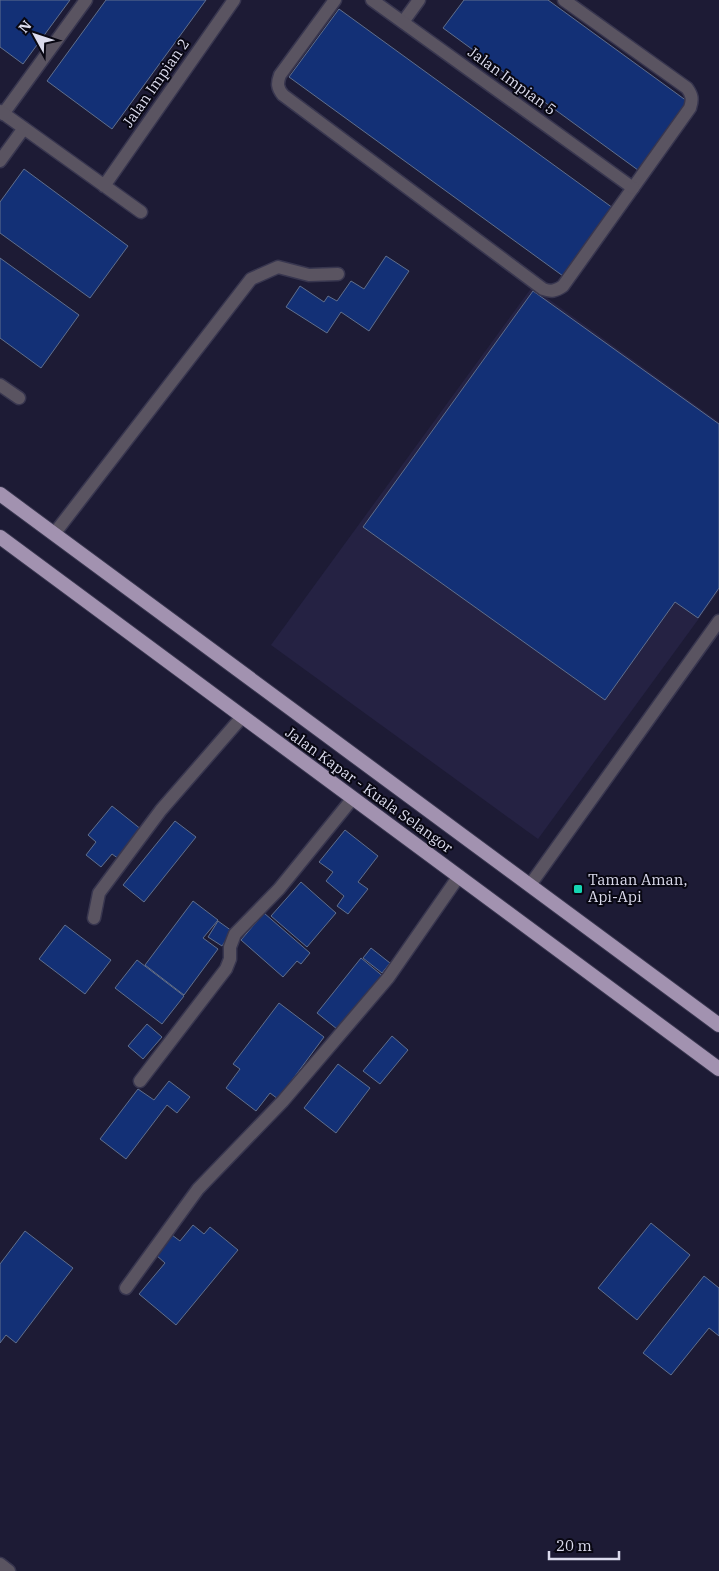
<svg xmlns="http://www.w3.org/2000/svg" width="719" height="1571" font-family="'IBM Plex Serif',serif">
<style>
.built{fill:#252243}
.building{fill:#133076;stroke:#606f8d}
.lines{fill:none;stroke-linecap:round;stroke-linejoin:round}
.service-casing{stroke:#38364f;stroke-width:15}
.minor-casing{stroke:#38364f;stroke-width:15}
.tertiary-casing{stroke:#38364f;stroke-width:15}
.trunk-casing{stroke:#38364f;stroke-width:16}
.service{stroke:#5a5461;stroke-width:12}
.minor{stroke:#5a5461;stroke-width:12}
.tertiary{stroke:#5a5461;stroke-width:12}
.trunk{stroke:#a292b0;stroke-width:14}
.poi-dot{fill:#15d5b3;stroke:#080712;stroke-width:2}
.labels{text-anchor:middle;stroke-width:4;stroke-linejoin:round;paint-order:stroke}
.street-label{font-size:15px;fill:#dbdbed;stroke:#080712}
.poi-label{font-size:15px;fill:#dbdbed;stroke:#080712;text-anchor:start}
</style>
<rect width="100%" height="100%" fill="#1d1b35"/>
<path class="built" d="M 532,287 L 719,422 L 719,591 L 538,839 L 271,645 Z"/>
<path class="building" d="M 0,0 L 70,0 L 23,64 L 0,47 Z
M 106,0 L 206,0 L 112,129 L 47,81 Z
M 464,0 L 548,0 L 691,104 L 642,173 L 443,28 Z
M 339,9 L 613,208 L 563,276 L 289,77 Z
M 24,169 L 128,246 L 90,298 L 0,233 L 0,202 Z
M 386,256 L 409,271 L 369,331 L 341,312 L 327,333 L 286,307 L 300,286 L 324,302 L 328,296 L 337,301 L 351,281 L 364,289 Z
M 0,258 L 79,315 L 41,368 L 0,338 Z
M 533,291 L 719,424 L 719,588 L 698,618 L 675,602 L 605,700 L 363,527 Z
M 112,806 L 142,830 L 119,859 L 112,854 L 101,867 L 86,855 L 96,842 L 88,835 Z
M 175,821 L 196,837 L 144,902 L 123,885 Z
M 345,830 L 378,856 L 358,882 L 368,889 L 348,914 L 337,906 L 344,896 L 326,881 L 333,872 L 319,862 Z
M 301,882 L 336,913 L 307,947 L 271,916 Z
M 193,901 L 218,920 L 203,938 L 218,949 L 184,995 L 145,965 Z
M 264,913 L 310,953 L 301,964 L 297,961 L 283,977 L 241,940 Z
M 218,921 L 232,931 L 222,946 L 208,937 Z
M 65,925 L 111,960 L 85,994 L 39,959 Z
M 371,948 L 390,963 L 382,973 L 363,958 Z
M 361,958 L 385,978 L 342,1033 L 317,1013 Z
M 137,960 L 184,996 L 162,1024 L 115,988 Z
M 279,1003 L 324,1037 L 278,1099 L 270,1093 L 256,1111 L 226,1088 L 240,1069 L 233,1064 Z
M 147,1024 L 162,1037 L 143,1059 L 128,1046 Z
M 392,1036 L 408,1050 L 380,1084 L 363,1071 Z
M 338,1064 L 370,1088 L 336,1133 L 304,1108 Z
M 169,1081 L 190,1097 L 177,1113 L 167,1105 L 126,1159 L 100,1139 L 138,1089 L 154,1100 Z
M 651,1223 L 690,1255 L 637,1320 L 598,1288 Z
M 193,1225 L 204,1234 L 210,1227 L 238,1250 L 176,1325 L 139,1294 L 165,1263 L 156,1255 L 172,1235 L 180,1241 Z
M 25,1231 L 73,1268 L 16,1343 L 6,1335 L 0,1343 L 0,1264 Z
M 704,1276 L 719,1288 L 719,1336 L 709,1328 L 671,1375 L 643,1353 Z"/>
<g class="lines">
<defs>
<path id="service" d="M 335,0 L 280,75 C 277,83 277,88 283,95 L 543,289 C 551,292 556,291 563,286 L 690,108 C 693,99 692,95 687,88 L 564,0
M 403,22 L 419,0
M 3,114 L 86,0
M 54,534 L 251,279 L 278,267 L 309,275 L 338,274
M 530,885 L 719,621
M 94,918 L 99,893 L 161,810 L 242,717
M 140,1081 L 226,969 L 230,959 L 230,947 L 235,934 L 279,889 L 353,798
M 126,1288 L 198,1189 L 283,1101 L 388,978 L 459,876"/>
<path id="minor" d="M 372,0 L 633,188
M 0,111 L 141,212
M 0,161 L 24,128
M 104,186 L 234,0
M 0,385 L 19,398"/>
<path id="tertiary" d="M 0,1564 L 9,1571"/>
<path id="trunk" d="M 0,494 L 719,1025
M 0,537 L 719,1069"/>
</defs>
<use href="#service" class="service-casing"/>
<use href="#minor" class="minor-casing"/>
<use href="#tertiary" class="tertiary-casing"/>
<use href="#trunk" class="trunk-casing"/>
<use href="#service" class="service"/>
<use href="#minor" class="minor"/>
<use href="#tertiary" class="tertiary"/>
<use href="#trunk" class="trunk"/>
</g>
<rect class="poi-dot" x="573" y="884" width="10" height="10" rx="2.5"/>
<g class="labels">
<g class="street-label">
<text transform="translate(512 81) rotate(36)" y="5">Jalan Impian 5</text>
<text transform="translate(156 83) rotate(-55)" y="5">Jalan Impian 2</text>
<text transform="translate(369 790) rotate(36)" y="5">Jalan Kapar - Kuala Selangor</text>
</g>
<g class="poi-label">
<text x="588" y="885">Taman Aman,<tspan x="588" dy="17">Api-Api</tspan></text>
</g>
</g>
<g transform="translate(35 35) rotate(310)" stroke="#080712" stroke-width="4" paint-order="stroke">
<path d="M0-4L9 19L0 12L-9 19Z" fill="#dbdbed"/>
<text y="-8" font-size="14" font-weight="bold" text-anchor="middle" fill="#dbdbed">N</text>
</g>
<path d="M549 1551v8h70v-8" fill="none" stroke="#dbdbed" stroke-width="2.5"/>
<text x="556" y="1551" font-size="15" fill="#dbdbed" stroke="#080712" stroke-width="4" paint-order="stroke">20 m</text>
</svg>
